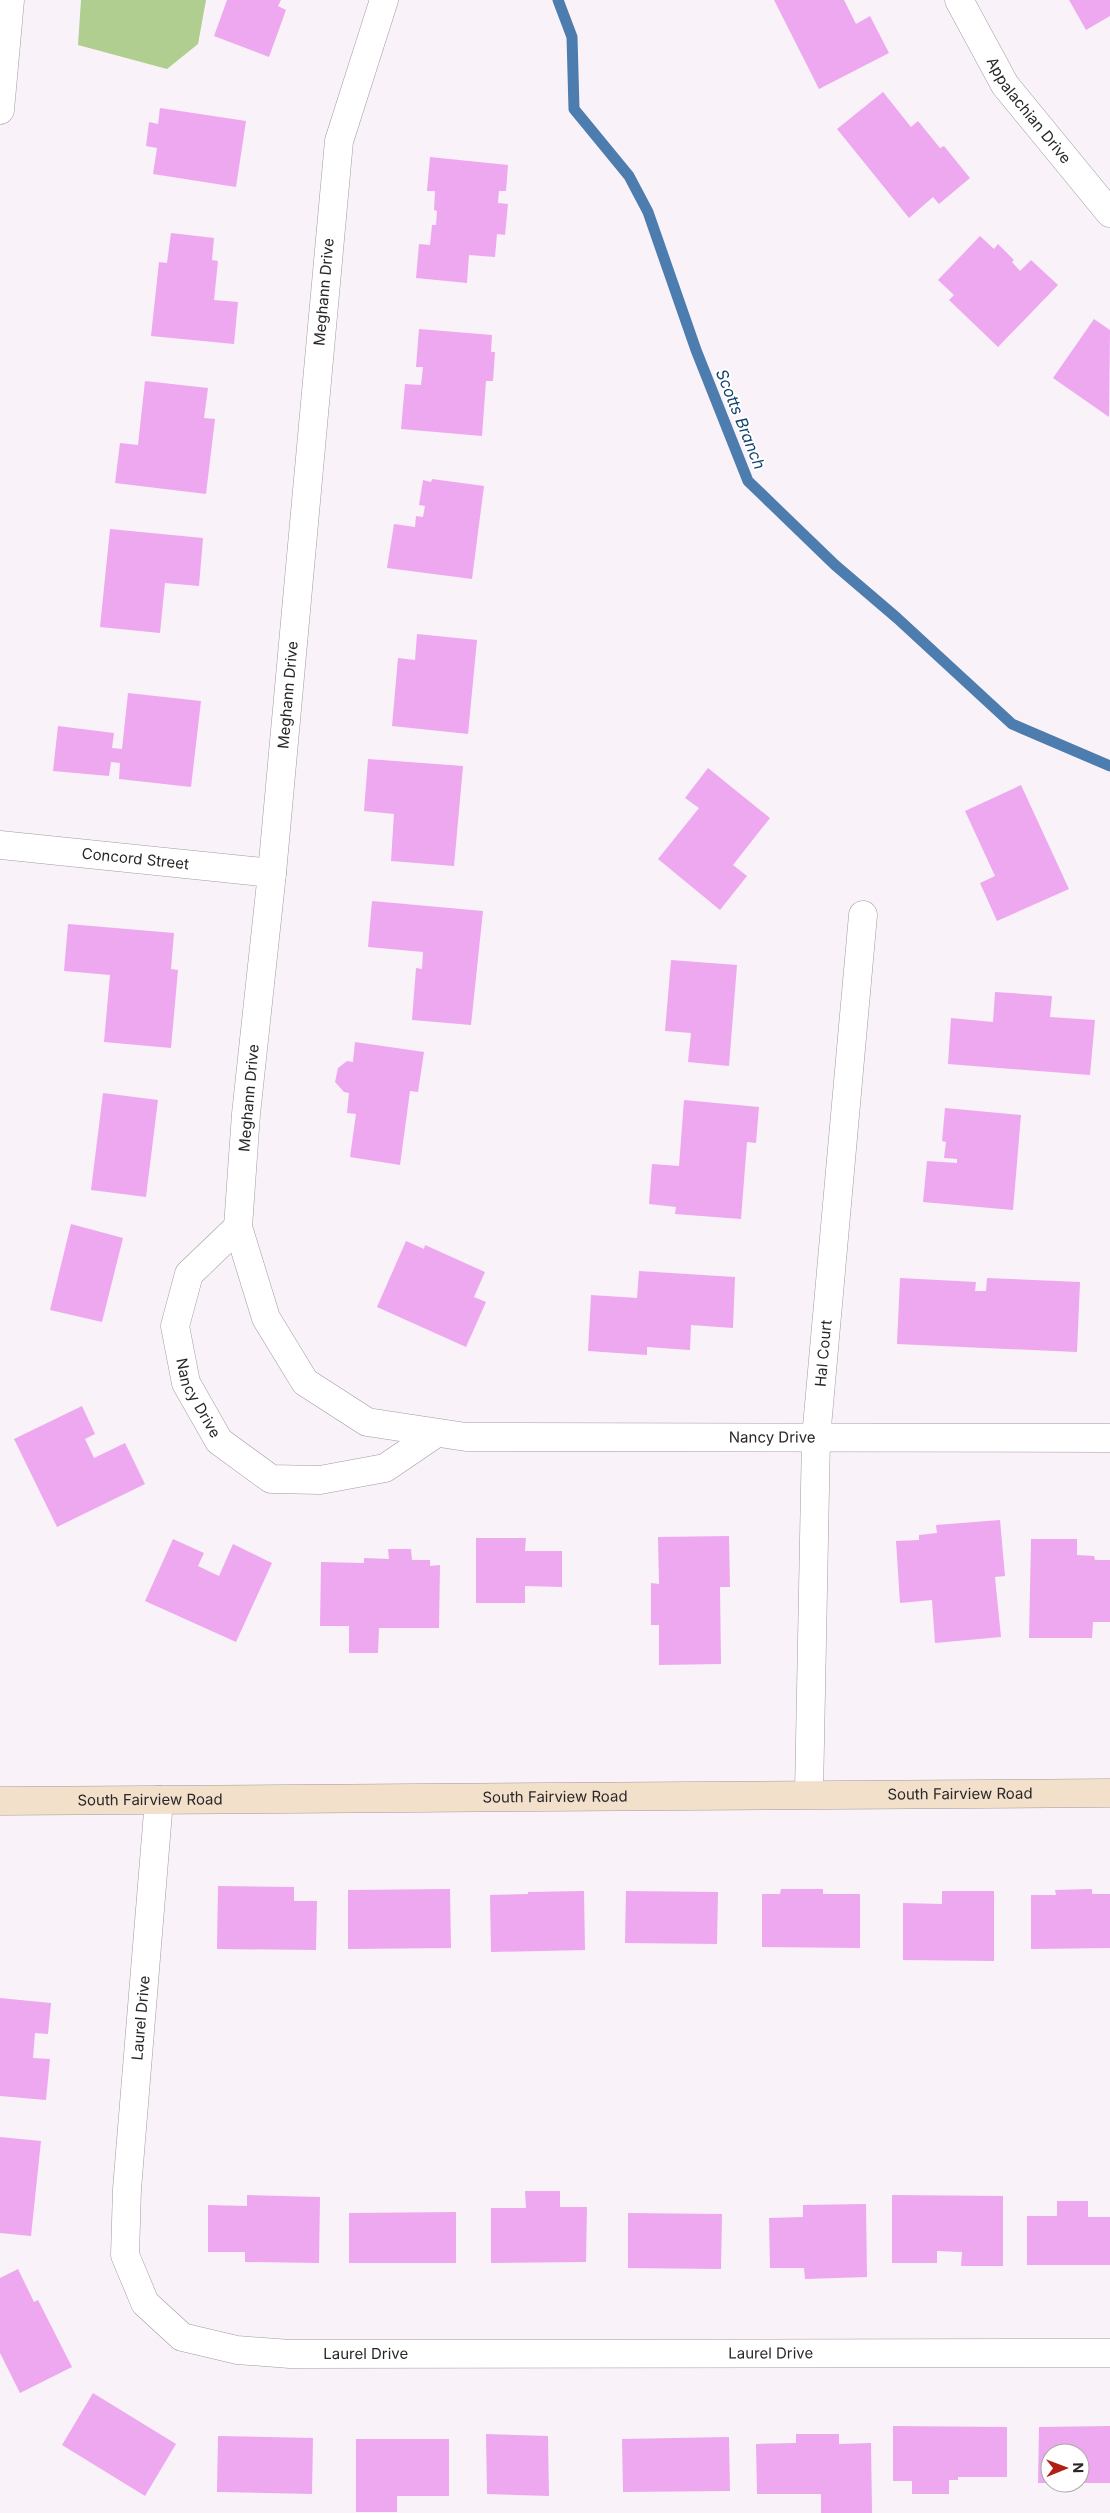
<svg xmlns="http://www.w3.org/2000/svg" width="1110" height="2513" font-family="Inter,sans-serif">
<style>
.green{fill:#afce90}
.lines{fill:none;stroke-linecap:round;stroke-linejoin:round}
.stream{stroke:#4d7dae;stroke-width:11}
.building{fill:#eea8f0}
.street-casing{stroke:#a19ba0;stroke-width:29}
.secondary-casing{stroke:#a19ba0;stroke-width:29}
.street{stroke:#fff;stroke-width:28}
.secondary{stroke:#f3e0ca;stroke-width:28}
.labels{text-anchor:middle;stroke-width:4;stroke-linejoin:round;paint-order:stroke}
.street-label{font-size:15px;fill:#292629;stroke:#fff}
.water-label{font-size:16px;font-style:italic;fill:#10426f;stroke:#fff}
</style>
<rect width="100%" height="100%" fill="#f9f2f8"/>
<path class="green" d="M 81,0 L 206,0 L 198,44 L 167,69 L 78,45 Z"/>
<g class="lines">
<path class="stream" d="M 558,0 L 572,37 L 574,109 L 629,176 L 648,212 L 696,350 L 748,481 L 835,565 L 897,618 L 1012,724 L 1110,766"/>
</g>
<path class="building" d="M 227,0 L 281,0 L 278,6 L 286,10 L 269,57 L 214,36 Z
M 774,0 L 844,0 L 856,24 L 870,16 L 889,53 L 819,89 Z
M 1069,0 L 1110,0 L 1110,16 L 1086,30 Z
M 883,92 L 911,127 L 918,121 L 940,148 L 944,146 L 970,178 L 939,204 L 933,197 L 909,218 L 837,129 Z
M 160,108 L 246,121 L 236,187 L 153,174 L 157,148 L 146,146 L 149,122 L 158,124 Z
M 430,157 L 508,165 L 506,191 L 499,191 L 498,203 L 508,204 L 505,235 L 497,234 L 495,257 L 469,255 L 467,283 L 416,278 L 419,244 L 430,245 L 432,225 L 436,225 L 437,211 L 434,210 L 435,191 L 427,191 Z
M 171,233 L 214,238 L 212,260 L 218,261 L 214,300 L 238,302 L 234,344 L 151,336 L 159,262 L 167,263 Z
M 980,236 L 994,249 L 998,244 L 1014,260 L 1012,262 L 1020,271 L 1031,260 L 1058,285 L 998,347 L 949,300 L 954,295 L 938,280 Z
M 1094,319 L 1110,330 L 1109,417 L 1053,378 Z
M 419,329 L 492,335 L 491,352 L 495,352 L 493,381 L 486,381 L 482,436 L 401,429 L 405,384 L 421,385 L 423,367 L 416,367 Z
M 145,381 L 208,388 L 204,418 L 215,419 L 206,494 L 115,483 L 120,443 L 138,445 Z
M 432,479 L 484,486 L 472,579 L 387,568 L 394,524 L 415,527 L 416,516 L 423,517 L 425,506 L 419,505 L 423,480 L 431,482 Z
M 110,529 L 203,538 L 199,586 L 165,583 L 160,633 L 100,627 Z
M 417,634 L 477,640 L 468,734 L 392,726 L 398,658 L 415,660 Z
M 128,693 L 201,701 L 191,787 L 119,779 L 120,763 L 111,762 L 109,776 L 53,771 L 58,726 L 114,733 L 112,748 L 122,749 Z
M 368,759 L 463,766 L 454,866 L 391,861 L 394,814 L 364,811 Z
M 708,768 L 770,818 L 733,865 L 747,876 L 720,910 L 658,859 L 699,808 L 685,798 Z
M 1021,785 L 1069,889 L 997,921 L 980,883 L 995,876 L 965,811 Z
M 372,901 L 483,911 L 471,1025 L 412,1020 L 416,968 L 422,969 L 423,952 L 368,947 Z
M 68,924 L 174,933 L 171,969 L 178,970 L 171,1048 L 104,1042 L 110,975 L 64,971 Z
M 671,960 L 737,965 L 729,1066 L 688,1062 L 691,1033 L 665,1031 Z
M 995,992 L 1052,996 L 1050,1017 L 1095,1020 L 1090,1075 L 948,1064 L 951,1018 L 993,1022 Z
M 355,1042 L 424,1052 L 418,1092 L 410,1091 L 400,1165 L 350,1157 L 356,1114 L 347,1113 L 349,1093 L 344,1092 L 335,1082 L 338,1068 L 347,1061 L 353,1062 Z
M 103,1093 L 158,1100 L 146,1197 L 91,1190 Z
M 684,1100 L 759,1107 L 756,1143 L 747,1142 L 741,1219 L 675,1214 L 676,1207 L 649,1204 L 652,1164 L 679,1166 Z
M 945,1108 L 1021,1115 L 1013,1210 L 923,1202 L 927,1161 L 957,1163 L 957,1159 L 944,1158 L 946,1142 L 942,1141 Z
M 71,1224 L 123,1238 L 102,1322 L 50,1310 Z
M 406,1241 L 424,1249 L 425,1245 L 485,1272 L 474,1297 L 486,1302 L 466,1347 L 377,1307 Z
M 639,1271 L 735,1277 L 733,1328 L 691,1325 L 690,1350 L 647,1347 L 647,1355 L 588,1351 L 591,1295 L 637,1298 Z
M 900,1278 L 976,1282 L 975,1291 L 986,1291 L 987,1278 L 1080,1282 L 1077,1352 L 897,1344 Z
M 82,1406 L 95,1434 L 85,1439 L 94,1458 L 125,1443 L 145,1484 L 57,1527 L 14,1439 Z
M 1000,1520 L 1005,1576 L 995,1577 L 1001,1637 L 935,1643 L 932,1600 L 900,1603 L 896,1541 L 919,1540 L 919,1535 L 937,1533 L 936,1525 Z
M 729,1536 L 730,1587 L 720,1587 L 721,1664 L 659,1665 L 659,1625 L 651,1625 L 651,1583 L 659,1584 L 658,1537 Z
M 476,1538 L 526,1538 L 525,1551 L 562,1551 L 562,1587 L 525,1586 L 525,1603 L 476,1603 Z
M 173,1539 L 204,1553 L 198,1566 L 219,1576 L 233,1544 L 272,1563 L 236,1642 L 145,1601 Z
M 1031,1539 L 1077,1539 L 1077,1555 L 1094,1556 L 1095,1560 L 1110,1560 L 1110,1622 L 1093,1622 L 1092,1638 L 1029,1638 Z
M 388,1549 L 411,1549 L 412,1560 L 430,1560 L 430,1566 L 440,1565 L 439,1628 L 379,1628 L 378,1653 L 349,1653 L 349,1626 L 320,1626 L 321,1562 L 364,1563 L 364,1558 L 389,1559 Z
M 218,1886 L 294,1887 L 294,1901 L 317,1901 L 316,1950 L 217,1949 Z
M 450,1889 L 451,1948 L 348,1949 L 348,1890 Z
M 781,1889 L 823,1889 L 823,1894 L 860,1894 L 860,1948 L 762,1947 L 762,1894 L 780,1894 Z
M 1092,1889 L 1092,1894 L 1110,1894 L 1110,1948 L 1031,1949 L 1031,1895 L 1056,1895 L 1055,1890 Z
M 584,1891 L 585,1950 L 491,1952 L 490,1895 L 528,1894 L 528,1892 Z
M 626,1891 L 718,1892 L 717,1944 L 625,1943 Z
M 942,1891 L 994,1891 L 994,1961 L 903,1960 L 903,1903 L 942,1904 Z
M 0,1998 L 51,2003 L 48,2034 L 35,2033 L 33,2058 L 50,2059 L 46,2100 L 0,2096 Z
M 0,2137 L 41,2141 L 31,2236 L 0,2233 Z
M 525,2191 L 560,2191 L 560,2207 L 587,2207 L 586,2262 L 491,2263 L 491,2208 L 526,2208 Z
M 247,2195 L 320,2197 L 319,2263 L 245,2262 L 245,2252 L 208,2252 L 208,2205 L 247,2206 Z
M 892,2195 L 1003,2196 L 1003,2266 L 961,2266 L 962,2252 L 937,2251 L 937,2263 L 892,2263 Z
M 1057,2201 L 1088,2201 L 1088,2217 L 1110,2217 L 1110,2265 L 1027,2265 L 1027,2216 L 1057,2216 Z
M 866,2204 L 867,2277 L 805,2279 L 804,2268 L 770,2268 L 769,2218 L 803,2217 L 803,2205 Z
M 456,2212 L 456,2263 L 349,2263 L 349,2213 Z
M 628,2213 L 722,2214 L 721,2269 L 628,2268 Z
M 18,2269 L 34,2302 L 38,2300 L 72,2367 L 20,2393 L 0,2353 L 0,2278 Z
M 93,2393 L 176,2444 L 145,2496 L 62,2445 Z
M 893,2426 L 1007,2427 L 1007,2477 L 958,2477 L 958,2480 L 949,2480 L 949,2494 L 912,2494 L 912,2481 L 893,2481 Z
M 1110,2426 L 1110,2483 L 1080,2483 L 1080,2453 L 1050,2453 L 1050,2483 L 1038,2483 L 1039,2427 Z
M 486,2434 L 548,2436 L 549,2496 L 487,2494 Z
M 796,2434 L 839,2434 L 839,2444 L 871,2443 L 872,2513 L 821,2513 L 821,2494 L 757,2494 L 756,2444 L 796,2443 Z
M 218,2436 L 313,2438 L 312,2494 L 217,2492 Z
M 729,2437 L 730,2491 L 623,2492 L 622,2439 Z
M 356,2439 L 449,2439 L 449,2496 L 397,2496 L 397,2512 L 356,2512 Z"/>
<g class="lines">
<defs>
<g id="street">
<path id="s1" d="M 384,0 L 339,141 L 272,873 L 246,1114 L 238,1227 L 266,1318 L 305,1382 L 367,1422 L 466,1437 L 1110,1438"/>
<path id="s2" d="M 959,0 L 1005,85 L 1110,213"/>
<path d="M 0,110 L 10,0"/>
<path id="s3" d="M 0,845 L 272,873"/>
<path id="s4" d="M 238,1227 L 189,1274 L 175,1326 L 186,1383 L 219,1441 L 271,1479 L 320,1480 L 385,1468 L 435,1434"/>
<path id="s5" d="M 809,1793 L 816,1438 L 863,915"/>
<path id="s6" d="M 159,1800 L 127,2189 L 125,2255 L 145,2303 L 182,2337 L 237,2350 L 290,2354 L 1110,2353"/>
</g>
<g id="secondary">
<path id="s7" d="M 0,1801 L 1110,1793"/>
</g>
</defs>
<use href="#street" class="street-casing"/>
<use href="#secondary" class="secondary-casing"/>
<use href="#street" class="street"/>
<use href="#secondary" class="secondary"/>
</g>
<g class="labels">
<g class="street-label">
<text dy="5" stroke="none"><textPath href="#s2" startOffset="131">Appalachian Drive</textPath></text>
<text transform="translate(324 292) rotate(-85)" y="5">Meghann Drive</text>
<text transform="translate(288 695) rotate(-85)" y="5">Meghann Drive</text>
<text dy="5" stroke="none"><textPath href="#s3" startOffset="136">Concord Street</textPath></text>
<text transform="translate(249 1098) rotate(-85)" y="5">Meghann Drive</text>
<text dy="5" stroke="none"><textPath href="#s5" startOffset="440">Hal Court</textPath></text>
<text dy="5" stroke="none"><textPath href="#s4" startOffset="198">Nancy Drive</textPath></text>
<text dy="5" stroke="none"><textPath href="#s1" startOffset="1889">Nancy Drive</textPath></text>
<text dy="5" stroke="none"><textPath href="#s7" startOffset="960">South Fairview Road</textPath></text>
<text dy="5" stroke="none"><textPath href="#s7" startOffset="555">South Fairview Road</textPath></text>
<text dy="5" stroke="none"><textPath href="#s7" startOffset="150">South Fairview Road</textPath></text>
<text transform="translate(141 2018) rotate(-85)" y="5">Laurel Drive</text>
<text dy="5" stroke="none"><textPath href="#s6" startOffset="1149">Laurel Drive</textPath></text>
<text dy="5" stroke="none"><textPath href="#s6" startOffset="744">Laurel Drive</textPath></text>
</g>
<g class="water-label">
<text transform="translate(741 419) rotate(68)" y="6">Scotts Branch</text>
</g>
</g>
<g transform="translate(1065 2468) rotate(89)"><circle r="24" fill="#ffffff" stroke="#a9a8a9"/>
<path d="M0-4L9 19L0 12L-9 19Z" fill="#b12215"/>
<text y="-8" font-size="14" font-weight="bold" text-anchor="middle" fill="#292629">N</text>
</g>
</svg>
